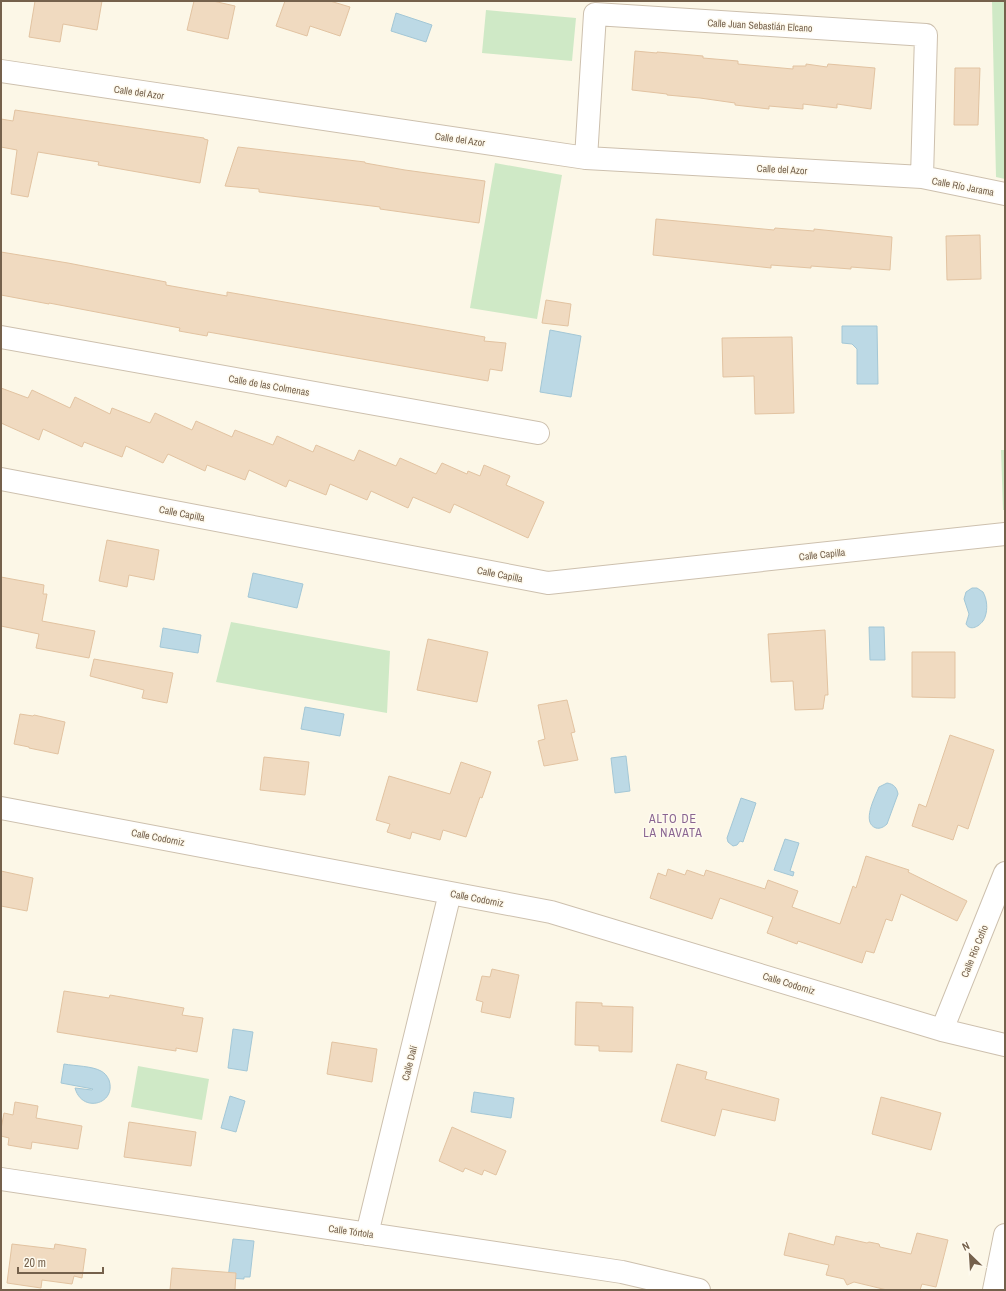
<svg xmlns="http://www.w3.org/2000/svg" width="1006" height="1291" font-family="'Archivo Narrow',sans-serif">
<style>
.green{fill:#cfe9c6}
.water{fill:#bcd9e5;stroke:#a3c7d6}
.building{fill:#f0dac0;stroke:#e2c3a1}
.lines{fill:none;stroke-linecap:round;stroke-linejoin:round}
.street-casing{stroke:#cdc0ae;stroke-width:24}
.street{stroke:#fff;stroke-width:22}
.labels{text-anchor:middle;stroke-width:3;stroke-linejoin:round;paint-order:stroke}
.street-label{font-size:10px;fill:#75614c;stroke:#fefaee}
.quarter-label{font-size:12px;letter-spacing:1px;fill:#896491;stroke:#fefaee}
</style>
<rect width="100%" height="100%" fill="#fcf7e7"/>
<path class="green" d="M 992,1 L 1005,1 L 1005,179 L 996,177 Z
M 486,10 L 576,18 L 572,61 L 482,53 Z
M 495,163 L 562,175 L 537,319 L 470,308 Z
M 1001,450 L 1005,450 L 1005,510 L 1003,510 Z
M 231,622 L 390,651 L 387,713 L 216,682 Z
M 138,1066 L 209,1079 L 202,1120 L 131,1107 Z"/>
<path class="water" d="M 396,13 L 432,25 L 426,42 L 391,31 Z
M 842,326 L 877,326 L 878,384 L 857,384 L 857,349 L 852,344 L 842,343 Z
M 550,330 L 581,336 L 571,397 L 540,392 Z
M 253,573 L 303,584 L 297,608 L 248,597 Z
M 972,588 L 977,588 L 983,592 C 987,599 988,609 985,617 C 983,624 971,633 966,624 L 969,614 L 964,599 L 966,592 Z
M 869,627 L 884,627 L 885,660 L 870,660 Z
M 163,628 L 201,635 L 198,653 L 160,647 Z
M 305,707 L 344,714 L 340,736 L 301,729 Z
M 626,756 L 630,791 L 615,793 L 611,758 Z
M 887,783 C 894,784 897,788 898,794 L 887,824 C 884,827 880,829 876,828 C 861,823 875,797 879,787 Z
M 741,798 L 756,803 L 743,842 L 740,841 L 737,845 L 733,846 L 728,842 L 727,838 Z
M 785,839 L 799,843 L 790,871 L 794,872 L 793,876 L 774,870 Z
M 233,1029 L 253,1032 L 247,1071 L 228,1068 Z
M 64,1064 C 75,1066 92,1066 101,1071 C 105,1073 107,1076 109,1080 C 117,1104 82,1114 75,1088 L 92,1090 L 93,1089 L 61,1083 Z
M 474,1092 L 514,1098 L 511,1118 L 471,1112 Z
M 230,1096 L 245,1101 L 236,1132 L 221,1128 Z
M 233,1239 L 254,1241 L 250,1277 L 244,1277 L 244,1279 L 228,1278 Z"/>
<path class="building" d="M 35,1 L 102,1 L 97,30 L 63,24 L 60,42 L 29,37 Z
M 194,1 L 213,1 L 235,6 L 228,39 L 187,30 Z
M 285,1 L 330,1 L 350,7 L 340,36 L 310,26 L 307,36 L 276,26 Z
M 635,51 L 657,53 L 657,52 L 703,56 L 703,58 L 738,61 L 738,64 L 793,69 L 793,66 L 806,66 L 806,64 L 827,67 L 828,64 L 875,68 L 871,109 L 837,104 L 837,108 L 803,104 L 803,109 L 769,106 L 769,109 L 735,105 L 735,103 L 700,98 L 667,95 L 667,94 L 632,90 Z
M 955,68 L 980,68 L 978,125 L 954,125 Z
M 15,110 L 204,138 L 204,139 L 208,140 L 200,183 L 98,165 L 99,162 L 38,152 L 28,197 L 11,194 L 17,150 L 1,147 L 1,119 L 13,121 Z
M 238,147 L 365,162 L 365,163 L 405,170 L 485,181 L 479,223 L 380,209 L 380,207 L 259,192 L 259,189 L 225,186 Z
M 656,219 L 774,230 L 775,228 L 814,231 L 814,229 L 892,237 L 890,270 L 851,267 L 851,269 L 811,266 L 811,268 L 771,265 L 771,268 L 653,255 Z
M 980,235 L 981,279 L 947,280 L 946,236 Z
M 1,252 L 68,263 L 166,282 L 166,285 L 227,296 L 227,292 L 485,337 L 484,341 L 506,343 L 502,371 L 490,369 L 488,381 L 208,332 L 207,336 L 179,331 L 180,328 L 49,303 L 49,304 L 1,295 Z
M 546,300 L 571,304 L 568,326 L 542,323 Z
M 792,337 L 794,413 L 755,414 L 754,376 L 723,377 L 722,338 Z
M 1,388 L 28,398 L 32,390 L 70,408 L 75,397 L 110,414 L 112,408 L 150,423 L 155,413 L 192,430 L 196,421 L 232,437 L 235,430 L 273,445 L 277,436 L 313,452 L 316,445 L 354,461 L 359,450 L 396,466 L 400,458 L 436,474 L 442,463 L 467,474 L 468,471 L 480,476 L 484,465 L 510,476 L 506,485 L 544,502 L 528,538 L 454,504 L 450,513 L 413,497 L 408,508 L 371,491 L 367,500 L 330,484 L 326,495 L 289,480 L 286,487 L 249,470 L 245,480 L 207,465 L 205,471 L 168,454 L 163,463 L 126,446 L 122,457 L 84,442 L 82,447 L 43,429 L 39,440 L 1,423 Z
M 107,540 L 159,550 L 154,580 L 129,575 L 127,587 L 99,581 Z
M 1,577 L 44,585 L 43,594 L 47,594 L 42,621 L 95,631 L 89,658 L 36,648 L 39,634 L 1,626 Z
M 825,630 L 828,695 L 825,695 L 823,709 L 795,710 L 793,681 L 771,682 L 768,634 Z
M 428,639 L 488,652 L 477,702 L 417,690 Z
M 912,652 L 955,652 L 955,698 L 912,697 Z
M 94,659 L 173,673 L 167,703 L 142,698 L 144,690 L 90,676 Z
M 567,700 L 575,732 L 571,733 L 578,760 L 544,766 L 538,741 L 545,739 L 538,705 Z
M 20,714 L 33,716 L 34,715 L 65,722 L 58,754 L 29,748 L 29,747 L 14,744 Z
M 950,735 L 994,750 L 968,829 L 958,825 L 953,840 L 912,826 L 919,804 L 926,807 Z
M 264,757 L 309,762 L 305,795 L 260,790 Z
M 461,762 L 491,772 L 482,798 L 480,797 L 466,837 L 443,830 L 440,840 L 412,832 L 410,839 L 387,832 L 390,824 L 376,820 L 389,776 L 450,794 Z
M 866,856 L 909,870 L 908,872 L 967,901 L 957,921 L 901,894 L 892,921 L 886,919 L 874,953 L 866,951 L 862,963 L 798,941 L 797,944 L 767,933 L 773,917 L 720,898 L 712,919 L 650,898 L 658,873 L 666,876 L 668,869 L 685,875 L 687,870 L 704,876 L 706,870 L 765,889 L 768,880 L 798,891 L 792,907 L 840,924 L 853,886 L 856,888 Z
M 1,871 L 33,878 L 27,911 L 1,906 Z
M 492,969 L 519,975 L 510,1018 L 481,1012 L 483,1002 L 476,1000 L 482,976 L 490,977 Z
M 64,991 L 109,998 L 110,995 L 184,1008 L 182,1015 L 203,1018 L 197,1052 L 176,1048 L 176,1051 L 57,1032 Z
M 576,1002 L 602,1003 L 602,1006 L 633,1007 L 632,1052 L 599,1051 L 599,1046 L 575,1045 Z
M 332,1042 L 377,1049 L 372,1082 L 327,1074 Z
M 677,1064 L 707,1072 L 705,1079 L 779,1099 L 775,1121 L 722,1109 L 715,1136 L 661,1121 Z
M 881,1097 L 941,1113 L 931,1150 L 872,1134 Z
M 15,1102 L 38,1106 L 36,1118 L 82,1126 L 78,1149 L 32,1142 L 31,1149 L 8,1145 L 9,1138 L 1,1136 L 1,1129 L 4,1113 L 13,1115 Z
M 129,1122 L 196,1132 L 191,1166 L 124,1157 Z
M 452,1127 L 506,1151 L 496,1175 L 484,1170 L 482,1175 L 465,1168 L 463,1172 L 439,1161 Z
M 789,1233 L 834,1245 L 836,1236 L 867,1243 L 869,1242 L 879,1244 L 880,1247 L 911,1254 L 917,1233 L 948,1240 L 936,1287 L 922,1284 L 920,1290 L 887,1290 L 854,1282 L 847,1285 L 844,1279 L 826,1275 L 829,1265 L 784,1255 Z
M 12,1244 L 54,1249 L 55,1244 L 86,1249 L 82,1278 L 74,1276 L 72,1284 L 42,1280 L 41,1288 L 7,1283 Z
M 172,1268 L 236,1273 L 235,1290 L 170,1290 Z"/>
<g class="lines">
<defs>
<path id="street" d="M 1,71 L 586,158 L 922,177 L 1005,194
M 586,158 L 595,14 L 926,35 L 922,177
M 1,337 L 538,433
M 1,479 L 548,583 L 1005,534
M 1,808 L 551,912 L 942,1030 L 1005,1045
M 942,1030 L 1005,873
M 1,1179 L 622,1272 L 699,1290
M 367,1234 L 450,893
M 994,1290 L 1005,1235"/>
</defs>
<use href="#street" class="street-casing"/>
<use href="#street" class="street"/>
</g>
<g class="labels">
<g class="street-label">
<text transform="translate(760 25) rotate(3)" y="4">Calle Juan Sebastián Elcano</text>
<text transform="translate(139 92) rotate(8)" y="4">Calle del Azor</text>
<text transform="translate(460 139) rotate(8)" y="4">Calle del Azor</text>
<text transform="translate(782 169) rotate(3)" y="4">Calle del Azor</text>
<text transform="translate(963 186) rotate(11)" y="4">Calle Río Jarama</text>
<text transform="translate(269 385) rotate(10)" y="4">Calle de las Colmenas</text>
<text transform="translate(182 513) rotate(11)" y="4">Calle Capilla</text>
<text transform="translate(822 554) rotate(-6)" y="4">Calle Capilla</text>
<text transform="translate(500 574) rotate(11)" y="4">Calle Capilla</text>
<text transform="translate(158 837) rotate(11)" y="4">Calle Codorniz</text>
<text transform="translate(477 898) rotate(11)" y="4">Calle Codorniz</text>
<text transform="translate(974 951) rotate(-68)" y="4">Calle Río Cofio</text>
<text transform="translate(789 983) rotate(17)" y="4">Calle Codorniz</text>
<text transform="translate(409 1063) rotate(-76)" y="4">Calle Dalí</text>
<text transform="translate(351 1231) rotate(8)" y="4">Calle Tórtola</text>
</g>
<g class="quarter-label">
<text x="673" y="823">ALTO DE<tspan x="673" dy="14">LA NAVATA</tspan></text>
</g>
</g>
<rect width="1006" height="1291" fill="none" stroke="#75614c" stroke-width="4"/>
<g transform="translate(970 1255) rotate(335)" stroke="#fefaee" stroke-width="3" paint-order="stroke">
<path d="M0-3L7 15L0 10L-7 15Z" fill="#75614c"/>
<text y="-6" font-size="11" font-weight="bold" text-anchor="middle" fill="#75614c">N</text>
</g>
<path d="M18 1267v6h85v-6" fill="none" stroke="#75614c" stroke-width="2"/>
<text x="24" y="1267" font-size="12" fill="#75614c" stroke="#fefaee" stroke-width="3" paint-order="stroke">20 m</text>
</svg>
